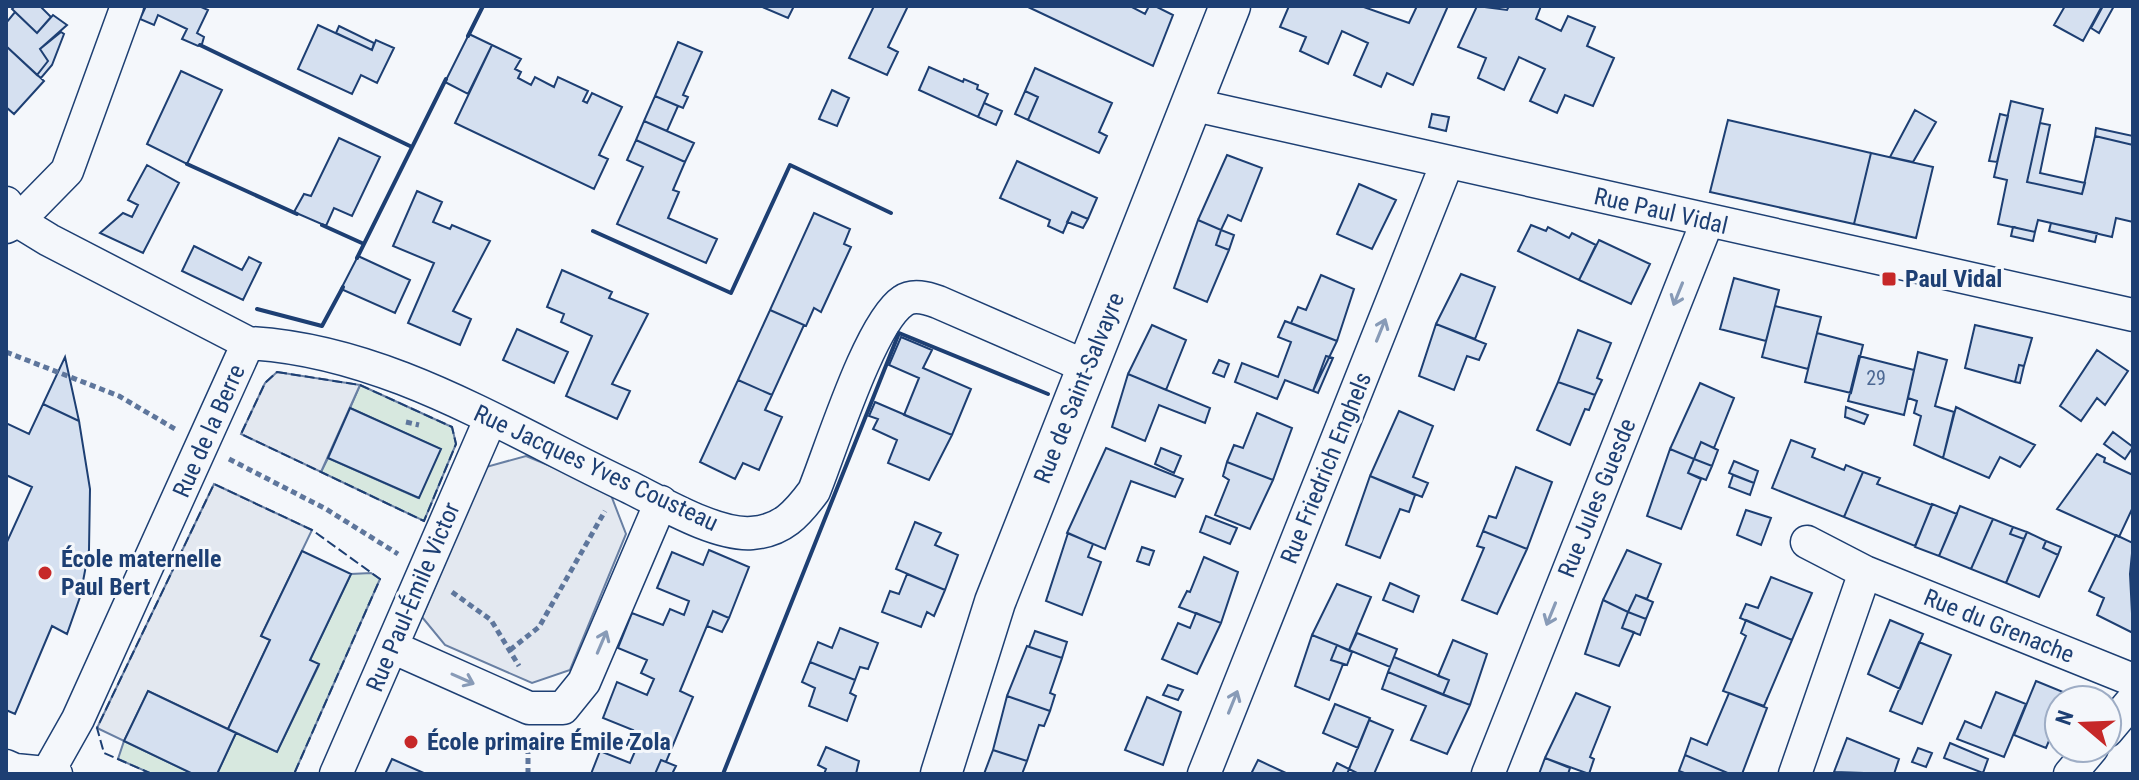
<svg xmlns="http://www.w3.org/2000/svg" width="2139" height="780" font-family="'Roboto Condensed',sans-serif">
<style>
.green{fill:#d7e8df;stroke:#687fa3;stroke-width:2}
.parking{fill:#e3e8f0;stroke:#687fa3;stroke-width:2}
.building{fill:#d5e0f0;stroke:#1d3f73;stroke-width:2}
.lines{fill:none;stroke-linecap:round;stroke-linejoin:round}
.minor-casing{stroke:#1d3f73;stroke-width:35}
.tertiary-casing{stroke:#1d3f73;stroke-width:43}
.path{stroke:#5e769c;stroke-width:5;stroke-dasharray:6 4;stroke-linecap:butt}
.minor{stroke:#f4f7fb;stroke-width:32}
.tertiary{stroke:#f4f7fb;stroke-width:40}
.fence{stroke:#1d3f73;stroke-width:2;stroke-dasharray:10 4;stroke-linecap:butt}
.wall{stroke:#1d3f73;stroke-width:4}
.oneway{stroke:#889bb7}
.poi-dot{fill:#c62828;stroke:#f4f7fb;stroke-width:3}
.labels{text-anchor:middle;stroke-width:6;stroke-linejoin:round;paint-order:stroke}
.number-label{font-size:20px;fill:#4b6792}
.street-label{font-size:24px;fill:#1d3f73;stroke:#f4f7fb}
.poi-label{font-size:24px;font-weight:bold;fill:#1d3f73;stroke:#f4f7fb;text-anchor:start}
</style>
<rect width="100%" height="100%" fill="#f4f7fb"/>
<path class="green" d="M 360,385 L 452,427 L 456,444 L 424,521 L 321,472 L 328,458 L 418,498 L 440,449 L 350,408 Z
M 371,573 L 380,579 L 294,774 L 217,774 L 236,733 L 277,752 L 319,665 L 310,660 L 351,574 Z
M 124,741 L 193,774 L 152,774 L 118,759 Z"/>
<path class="parking" d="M 277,372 L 360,385 L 321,472 L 241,434 L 265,383 Z
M 526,456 L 609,490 L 626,534 L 570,670 L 532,683 L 445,645 L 422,617 L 486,467 Z
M 214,484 L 312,530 L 261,636 L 270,640 L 228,729 L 148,691 L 124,741 L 97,728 Z"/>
<path class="building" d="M 15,6 L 40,6 L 51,17 L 37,33 L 12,9 Z
M 146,6 L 199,6 L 208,10 L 197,33 L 204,37 L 202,44 L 198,46 L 182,39 L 187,29 L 158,15 L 154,25 L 140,19 Z
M 760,6 L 794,6 L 788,18 Z
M 874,6 L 908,6 L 888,47 L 898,52 L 887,75 L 849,58 Z
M 1026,6 L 1130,6 L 1145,14 L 1149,6 L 1155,6 L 1173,15 L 1153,66 Z
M 1289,6 L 1361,6 L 1409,23 L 1417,6 L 1448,6 L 1413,85 L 1387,73 L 1381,87 L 1354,75 L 1368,43 L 1342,31 L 1328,64 L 1300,51 L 1306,37 L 1280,27 Z
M 1477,6 L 1507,10 L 1509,6 L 1541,6 L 1536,19 L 1561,31 L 1568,16 L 1595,27 L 1587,46 L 1614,58 L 1593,106 L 1565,95 L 1557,113 L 1530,101 L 1545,69 L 1519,57 L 1504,90 L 1478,78 L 1486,58 L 1458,47 Z
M 2065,6 L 2102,6 L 2083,41 L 2054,25 Z
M 2103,6 L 2114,6 L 2099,33 L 2091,28 Z
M 15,12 L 37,33 L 53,15 L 67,25 L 40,49 L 48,61 L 37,75 L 6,46 L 6,23 Z
M 318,25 L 372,50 L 376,40 L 394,48 L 377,83 L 361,75 L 352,94 L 298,69 Z
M 339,26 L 374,43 L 372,50 L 336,33 Z
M 61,32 L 64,34 L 52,65 L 41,78 L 37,75 L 48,61 L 40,49 Z
M 469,34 L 492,45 L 468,94 L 445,82 Z
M 678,42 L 702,52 L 683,95 L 688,97 L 683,108 L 655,96 Z
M 492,45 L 521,59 L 515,69 L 521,72 L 518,78 L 531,85 L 535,77 L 554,87 L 558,77 L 588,91 L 583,101 L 587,103 L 592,93 L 622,107 L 599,155 L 608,159 L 594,189 L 455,123 Z
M 6,46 L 44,81 L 14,114 L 6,107 Z
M 929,67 L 963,82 L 964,79 L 978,85 L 977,89 L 988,94 L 978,117 L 919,90 Z
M 1035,68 L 1112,103 L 1099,132 L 1107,136 L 1099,153 L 1028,120 L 1038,97 L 1025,91 Z
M 181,71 L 222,90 L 187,164 L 147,144 Z
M 832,90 L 849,98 L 837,126 L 819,119 Z
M 1025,91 L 1038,97 L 1028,120 L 1015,114 Z
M 655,96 L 678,106 L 667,131 L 644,121 Z
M 2011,101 L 2043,109 L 2027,182 L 2082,194 L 2095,136 L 2133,145 L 2133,222 L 2116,218 L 2112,237 L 2038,220 L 2035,232 L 1998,224 L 2007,180 L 1994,177 Z
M 984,103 L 1002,111 L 996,125 L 978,117 Z
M 1915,110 L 1936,122 L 1913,162 L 1890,157 Z
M 1432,114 L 1449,117 L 1446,131 L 1429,127 Z
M 2000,114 L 2008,116 L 1997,162 L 1989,161 Z
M 1728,120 L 1871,153 L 1854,224 L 1710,192 Z
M 644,121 L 694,143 L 685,162 L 636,140 Z
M 2040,123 L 2050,125 L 2040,173 L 2085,183 L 2082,194 L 2027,182 Z
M 2096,128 L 2133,136 L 2133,145 L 2095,136 Z
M 339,138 L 380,157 L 352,216 L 334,208 L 326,226 L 294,212 L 304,194 L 311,196 Z
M 636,140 L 685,162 L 673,190 L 679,192 L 668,218 L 717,239 L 706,263 L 617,224 L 643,167 L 627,160 Z
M 1871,153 L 1933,167 L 1916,238 L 1854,224 Z
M 1227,155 L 1262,168 L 1241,221 L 1228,215 L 1221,230 L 1198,220 Z
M 1017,161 L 1097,198 L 1088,219 L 1072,212 L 1063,233 L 1048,226 L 1050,220 L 1000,198 Z
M 147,165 L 179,183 L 143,253 L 100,233 L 123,213 L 132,217 L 138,205 L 128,200 Z
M 1359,184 L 1396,200 L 1372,249 L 1337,234 Z
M 417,191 L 442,202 L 433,222 L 450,229 L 452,225 L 490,241 L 453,311 L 471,319 L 460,345 L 408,323 L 434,263 L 393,246 Z
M 1072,212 L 1088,219 L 1083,228 L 1067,222 Z
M 814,213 L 850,229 L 844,244 L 851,247 L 821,312 L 814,308 L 806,326 L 770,310 Z
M 1198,220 L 1221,230 L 1216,245 L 1229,250 L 1207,302 L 1174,288 Z
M 2051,223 L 2097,233 L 2095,242 L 2049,231 Z
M 1531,225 L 1546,231 L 1548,227 L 1569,238 L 1572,233 L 1596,245 L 1579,280 L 1518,251 Z
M 2013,227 L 2035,232 L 2033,241 L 2011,236 Z
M 1221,230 L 1234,235 L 1229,250 L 1216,245 Z
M 1599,240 L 1650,264 L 1631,304 L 1579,280 Z
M 194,246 L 242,270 L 249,257 L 261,263 L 243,300 L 182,271 Z
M 358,256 L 410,280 L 395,313 L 341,289 Z
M 562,270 L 612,292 L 609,298 L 648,314 L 612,384 L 630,391 L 617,419 L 566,396 L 592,336 L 561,322 L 564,314 L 547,307 Z
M 1461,274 L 1495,287 L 1475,339 L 1436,324 Z
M 1321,275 L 1354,289 L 1337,341 L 1291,323 L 1298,307 L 1306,310 Z
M 1734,278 L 1779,290 L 1766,341 L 1720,329 Z
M 1775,306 L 1821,317 L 1808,369 L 1762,357 Z
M 770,310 L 804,325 L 772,395 L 738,380 Z
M 1285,321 L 1337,341 L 1313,391 L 1285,380 L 1277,399 L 1235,382 L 1242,363 L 1278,377 L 1291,342 L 1278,337 Z
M 1436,324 L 1486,344 L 1479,360 L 1467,356 L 1454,390 L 1419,376 Z
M 1152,325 L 1186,340 L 1166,390 L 1128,374 Z
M 1975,325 L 2032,338 L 2024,366 L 2019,365 L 2015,382 L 1965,368 Z
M 517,329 L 568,352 L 554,383 L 503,360 Z
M 1578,330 L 1611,343 L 1597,378 L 1602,380 L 1595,395 L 1558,382 Z
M 1817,333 L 1863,345 L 1851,393 L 1805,382 Z
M 901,337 L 932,350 L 923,368 L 971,389 L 952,435 L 904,415 L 919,378 L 889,365 Z
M 2097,350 L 2128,371 L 2105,405 L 2097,398 L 2081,421 L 2060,406 Z
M 1918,352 L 1947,360 L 1935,406 L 1954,412 L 1943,458 L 1914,445 L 1921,416 L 1914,413 L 1917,401 L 1908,398 Z
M 1326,356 L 1333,358 L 1318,393 L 1313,391 Z
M 1859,356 L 1914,370 L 1904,415 L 1848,401 Z
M 65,357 L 79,421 L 43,404 Z
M 1219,360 L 1229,364 L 1224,377 L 1213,373 Z
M 2019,365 L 2024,366 L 2020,383 L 2015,382 Z
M 1128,374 L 1210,408 L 1205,423 L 1159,405 L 1145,441 L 1112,427 Z
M 738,380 L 772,395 L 765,410 L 782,417 L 759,470 L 743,463 L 735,479 L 700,462 Z
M 1558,382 L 1595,395 L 1589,410 L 1585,409 L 1570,445 L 1537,430 Z
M 1700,383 L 1734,398 L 1714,448 L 1701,442 L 1694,459 L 1670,449 Z
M 875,402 L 952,435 L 929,480 L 888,463 L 897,440 L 873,429 L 878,419 L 869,416 Z
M 43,404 L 79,421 L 90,489 L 89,550 L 80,597 L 67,634 L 52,626 L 15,714 L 6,710 L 6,544 L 32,487 L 6,475 L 6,423 L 29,434 Z
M 1846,407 L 1868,415 L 1864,424 L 1845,417 Z
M 1956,407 L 2035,445 L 2020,467 L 2000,457 L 1989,478 L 1943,458 Z
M 350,408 L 441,449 L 419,498 L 328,458 Z
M 1399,411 L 1433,426 L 1413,477 L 1428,483 L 1422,497 L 1370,476 Z
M 1257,413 L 1292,428 L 1273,480 L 1227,462 L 1234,445 L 1243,448 Z
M 2113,432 L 2133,447 L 2125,459 L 2104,444 Z
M 1791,440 L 1815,449 L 1812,457 L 1844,470 L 1846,465 L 1863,472 L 1844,517 L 1772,488 Z
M 1701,442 L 1718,450 L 1712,466 L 1694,459 Z
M 1106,448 L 1183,479 L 1175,497 L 1131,481 L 1105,549 L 1067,533 Z
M 1161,448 L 1181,456 L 1174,473 L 1155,464 Z
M 1670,449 L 1694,459 L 1688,473 L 1701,479 L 1681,529 L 1647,516 Z
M 2097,454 L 2105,458 L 2104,462 L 2133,475 L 2133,507 L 2119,537 L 2057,509 Z
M 1694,459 L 1712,466 L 1706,480 L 1688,473 Z
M 1734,461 L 1758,471 L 1754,483 L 1729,473 Z
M 1227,462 L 1273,480 L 1250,529 L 1215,515 L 1229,480 L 1223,476 Z
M 1516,467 L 1552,482 L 1527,549 L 1483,531 L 1489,516 L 1496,518 Z
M 1863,472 L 1880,478 L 1877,484 L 1932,505 L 1915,546 L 1844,517 Z
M 1733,475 L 1754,483 L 1750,495 L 1729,487 Z
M 1370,476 L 1415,495 L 1409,512 L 1400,509 L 1380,558 L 1346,545 Z
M 1932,504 L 1957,514 L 1939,556 L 1915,547 Z
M 1960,506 L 1993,519 L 1971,569 L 1939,556 Z
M 1746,510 L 1771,518 L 1761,545 L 1737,535 Z
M 1206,516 L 1237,528 L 1230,544 L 1200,532 Z
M 1993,519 L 2013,527 L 2010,534 L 2024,539 L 2006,583 L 1971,569 Z
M 915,522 L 941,533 L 935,545 L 958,555 L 945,590 L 896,569 Z
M 2013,527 L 2027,532 L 2024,539 L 2010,534 Z
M 1483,531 L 1527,549 L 1497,614 L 1462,600 L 1484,548 L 1477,546 Z
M 2027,532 L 2046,541 L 2043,548 L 2058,555 L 2039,597 L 2006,583 Z
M 1068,533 L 1093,544 L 1088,557 L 1101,562 L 1082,615 L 1046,601 Z
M 2116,535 L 2133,543 L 2130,574 L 2133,633 L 2097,615 L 2104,598 L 2089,591 Z
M 2046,541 L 2061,547 L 2058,555 L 2043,548 Z
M 1142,547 L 1154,551 L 1149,565 L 1137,561 Z
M 709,550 L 749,567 L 729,618 L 713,611 L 680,691 L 693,697 L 666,762 L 661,760 L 655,774 L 591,774 L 600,751 L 630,763 L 636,749 L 627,745 L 633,730 L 603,718 L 617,682 L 647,695 L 654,679 L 641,673 L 647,660 L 618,648 L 632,613 L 663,625 L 670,609 L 684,615 L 689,601 L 657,588 L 672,552 L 703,565 Z
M 1627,550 L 1661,564 L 1647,599 L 1636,595 L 1628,612 L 1603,600 Z
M 302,551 L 351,574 L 310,660 L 319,664 L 277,752 L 228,729 L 270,640 L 261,636 Z
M 1204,557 L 1238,572 L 1221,623 L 1179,607 L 1187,591 L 1190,592 Z
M 907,574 L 945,590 L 934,616 L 927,612 L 921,627 L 882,612 L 890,591 L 899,594 Z
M 1771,577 L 1812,593 L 1792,640 L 1740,618 L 1746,604 L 1758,608 Z
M 1390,583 L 1419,596 L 1413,612 L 1383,600 Z
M 1337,584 L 1371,597 L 1349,650 L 1312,635 Z
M 1636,595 L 1653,602 L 1646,619 L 1628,612 Z
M 1603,600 L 1628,612 L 1622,628 L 1634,632 L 1619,666 L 1585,654 Z
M 713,611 L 729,618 L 722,632 L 707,626 Z
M 1628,612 L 1646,619 L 1640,635 L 1622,628 Z
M 1196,613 L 1221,623 L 1197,674 L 1162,659 L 1178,623 L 1190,628 Z
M 1746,620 L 1792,640 L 1764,706 L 1723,691 L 1746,636 L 1741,633 Z
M 1890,620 L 1923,634 L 1900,689 L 1868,674 Z
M 840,628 L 878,643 L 868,669 L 860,667 L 855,680 L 810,662 L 818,642 L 832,648 Z
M 1035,631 L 1067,642 L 1062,658 L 1029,647 Z
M 1357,633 L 1397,649 L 1390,667 L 1349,650 Z
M 1312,635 L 1337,645 L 1331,660 L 1343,664 L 1329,700 L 1295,686 Z
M 1453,640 L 1487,654 L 1470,705 L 1443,695 L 1449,680 L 1438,676 Z
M 1919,642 L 1951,655 L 1922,724 L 1890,711 Z
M 1337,645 L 1352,652 L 1347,665 L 1331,660 Z
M 1027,646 L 1062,658 L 1050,693 L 1055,695 L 1050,711 L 1007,696 Z
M 1394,657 L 1449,680 L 1443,695 L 1388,672 Z
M 810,662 L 855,680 L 850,693 L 856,696 L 847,721 L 809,706 L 815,688 L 802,682 Z
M 1388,672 L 1470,705 L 1447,754 L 1411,740 L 1426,706 L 1382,689 Z
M 2036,681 L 2068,694 L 2066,700 L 2059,700 L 2059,717 L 2046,748 L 2014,735 Z
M 1168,685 L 1183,690 L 1178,700 L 1163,695 Z
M 148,691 L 236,733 L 217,774 L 193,774 L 124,741 Z
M 1996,692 L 2026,704 L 2004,757 L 1957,739 L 1965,721 L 1981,728 Z
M 1576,693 L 1610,707 L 1590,757 L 1594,759 L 1589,774 L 1545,758 Z
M 1729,693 L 1767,708 L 1742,774 L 1730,774 L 1685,755 L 1691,738 L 1707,745 Z
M 1007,696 L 1050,711 L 1044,726 L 1039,725 L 1027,761 L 993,750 Z
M 1147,697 L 1181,712 L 1163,765 L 1125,750 Z
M 1335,704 L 1370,718 L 1358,748 L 1323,733 Z
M 1369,720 L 1393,730 L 1374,774 L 1359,774 L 1349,769 Z
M 1847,738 L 1899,759 L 1894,774 L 1834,772 Z
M 1950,743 L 1988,759 L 1983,773 L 1944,758 Z
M 826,747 L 859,761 L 856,774 L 824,774 L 826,769 L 818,765 Z
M 1918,748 L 1932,753 L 1926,767 L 1912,762 Z
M 993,750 L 1027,761 L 1022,774 L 984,774 Z
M 1685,755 L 1730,774 L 1687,774 L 1679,771 Z
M 1545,758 L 1570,768 L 1568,774 L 1539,774 Z
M 392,759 L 426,774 L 385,774 Z
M 661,760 L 676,766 L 672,774 L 655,774 Z
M 1258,760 L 1288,774 L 1251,774 Z
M 1337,763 L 1349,769 L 1347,774 L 1332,774 Z"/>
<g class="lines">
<defs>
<path id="minor" d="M 1190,104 L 2133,315
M 6,203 L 18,221 L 49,240 L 248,343 L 78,719 L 47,774
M 6,227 L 18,221 L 67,171 L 127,6
M 248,343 C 386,350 506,429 627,486 C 660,502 716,536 752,533 C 782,531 797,514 814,491 C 831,449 870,323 903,301 C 913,294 927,298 938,302 L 1087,367
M 1807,542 L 1865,572 L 2133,680
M 392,647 L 529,708 L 563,708 L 584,682 L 661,502
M 2107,731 L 2133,700
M 6,766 L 15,770 L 56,774
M 336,774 L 490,420
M 1204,774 L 1447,163
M 1488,774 L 1707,222
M 1795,774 L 1865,572
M 2070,774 L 2092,748"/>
<path id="tertiary" d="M 941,774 L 995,602 L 1230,6"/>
</defs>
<use href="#minor" class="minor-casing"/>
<use href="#tertiary" class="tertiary-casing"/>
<path class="path" d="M 6,352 L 119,396 L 175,429
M 406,422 L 419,425
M 229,459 L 326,509 L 398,554
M 452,592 L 491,620 L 519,666
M 510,650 L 539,627 L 605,511
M 528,774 L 528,739"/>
<use href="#minor" class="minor"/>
<use href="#tertiary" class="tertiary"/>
<path class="fence" d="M 277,372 L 360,385 L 452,427 L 456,444 L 424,521 L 241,434 L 265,383 Z
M 152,774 L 104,753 L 97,728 L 214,484 L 312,530 L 380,579 L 294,774"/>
<path class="wall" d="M 468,36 L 483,6
M 200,45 L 412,147
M 187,164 L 297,214
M 322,225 L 364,244
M 593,231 L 731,293 L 790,165 L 891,213
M 357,258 L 446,79
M 257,309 L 322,326 L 343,287
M 723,774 L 899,333 L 1048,394"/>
</g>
<defs><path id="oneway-shaft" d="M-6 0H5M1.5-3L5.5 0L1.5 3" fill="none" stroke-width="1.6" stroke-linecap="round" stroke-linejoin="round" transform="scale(2)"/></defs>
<g class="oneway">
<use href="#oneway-shaft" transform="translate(1678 294) rotate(112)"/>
<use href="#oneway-shaft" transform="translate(1381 330) rotate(-68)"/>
<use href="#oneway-shaft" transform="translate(1551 614) rotate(112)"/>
<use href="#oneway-shaft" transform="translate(602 642) rotate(-67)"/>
<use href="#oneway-shaft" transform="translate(463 679) rotate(24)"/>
<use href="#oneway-shaft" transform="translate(1233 702) rotate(-68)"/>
</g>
<g class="poi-dot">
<rect x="1881" y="271" width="16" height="16" rx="4"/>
<circle cx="45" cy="573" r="8"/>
<circle cx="411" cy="742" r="8"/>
</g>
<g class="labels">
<g class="number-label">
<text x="1876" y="385">29</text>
</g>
<g class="street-label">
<text transform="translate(1661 211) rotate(13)" y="8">Rue Paul Vidal</text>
<text transform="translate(1079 388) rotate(-68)" y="8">Rue de Saint-Salvayre</text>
<text transform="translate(209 431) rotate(-66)" y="8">Rue de la Berre</text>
<text transform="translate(596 468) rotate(25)" y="8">Rue Jacques Yves Cousteau</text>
<text transform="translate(1326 468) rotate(-68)" y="8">Rue Friedrich Enghels</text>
<text transform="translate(1597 498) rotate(-68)" y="8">Rue Jules Guesde</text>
<text transform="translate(413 597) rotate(-67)" y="8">Rue Paul-Émile Victor</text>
<text transform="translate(1999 626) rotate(22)" y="8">Rue du Grenache</text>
</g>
<g class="poi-label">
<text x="1905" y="287">Paul Vidal</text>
<text x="61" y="567">École maternelle<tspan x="61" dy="28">Paul Bert</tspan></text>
<text x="427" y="750">École primaire Émile Zola</text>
</g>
</g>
<rect width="2139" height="780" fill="none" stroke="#1d3f73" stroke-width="16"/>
<g transform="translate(2083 724) rotate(289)"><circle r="38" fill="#f4f7fb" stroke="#9eadc5" stroke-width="2"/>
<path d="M0-6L14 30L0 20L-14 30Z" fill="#c62828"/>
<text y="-12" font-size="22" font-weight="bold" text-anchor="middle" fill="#1d3f73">N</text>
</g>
</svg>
